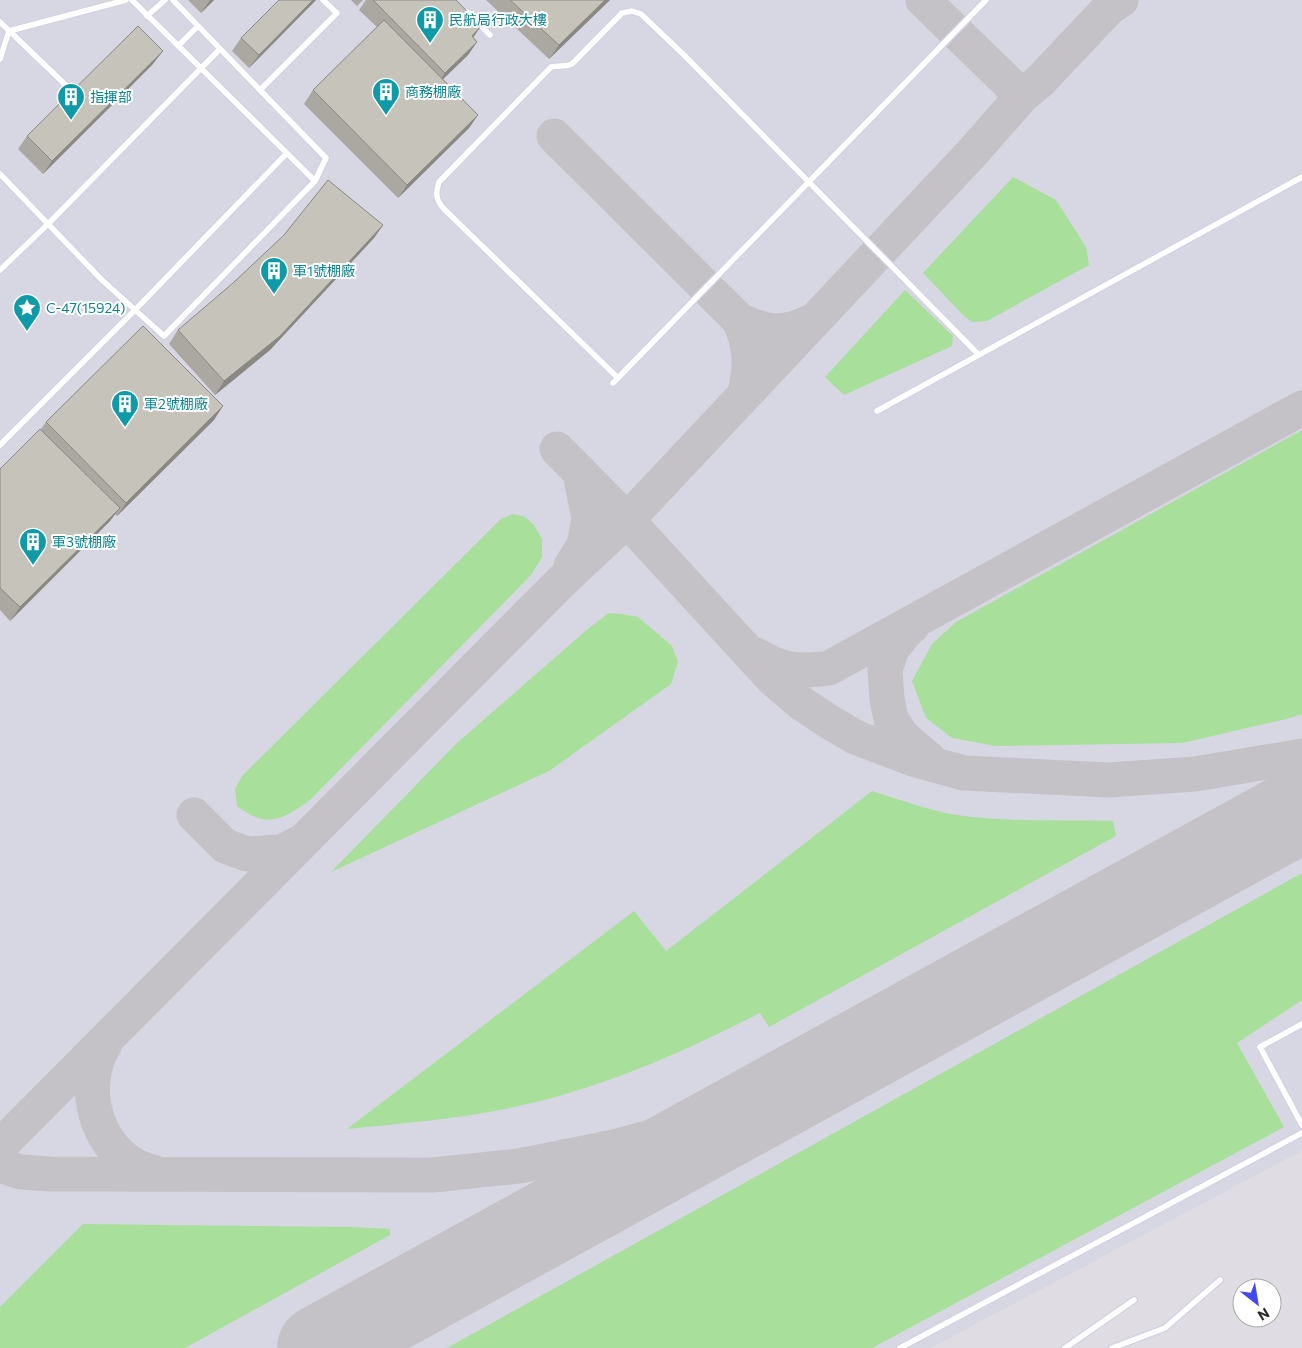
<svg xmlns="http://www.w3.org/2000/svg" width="1302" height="1348" font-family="Commissioner,'Noto Sans TC',sans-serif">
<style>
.industrial{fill:#dfdce3;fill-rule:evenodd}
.airport{fill:#d7d7e3}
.green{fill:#a7df9b}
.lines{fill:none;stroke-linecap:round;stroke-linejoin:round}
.taxiway{stroke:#c5c2c7;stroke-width:35}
.runway{stroke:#c5c2c7;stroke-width:86}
.service-casing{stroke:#d1d1e1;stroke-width:8}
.service{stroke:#fff;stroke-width:5.5}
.wall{fill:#aaa8a1}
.shaded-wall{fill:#8b8883}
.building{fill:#c6c3bb;stroke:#8b8883}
.labels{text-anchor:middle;stroke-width:4;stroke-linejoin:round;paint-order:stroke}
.culture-label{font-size:14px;fill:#0d838f;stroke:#fff;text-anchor:start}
</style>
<rect width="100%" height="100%" fill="#ebe6dc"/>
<path class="industrial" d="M 1302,1151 L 1302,1348 L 931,1348 ZM 1242,1288 L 1272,1288 L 1272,1318 L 1242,1318 Z"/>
<path class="airport" d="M 0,0 L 1302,0 L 1302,1151 L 931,1348 L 0,1348 Z"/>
<path class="green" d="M 1013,177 L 1056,200 L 1086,247 L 1089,265 L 987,321 L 972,322 L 964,316 L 923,273 Z
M 905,290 L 953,336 L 952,346 L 844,395 L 825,377 Z
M 1302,430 L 1302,714 L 1290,718 L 1182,743 L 995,746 L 952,738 L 926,718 L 912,681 L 932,644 L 956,622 Z
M 513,514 L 525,517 L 534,525 L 542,539 L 542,557 L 531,575 L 310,800 C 282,820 267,829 237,806 L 235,789 L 242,776 L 501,519 Z
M 609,613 L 622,614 L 638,617 L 672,646 L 678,662 L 671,684 L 549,771 L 331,872 L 457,743 L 589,628 Z
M 872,791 C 902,800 932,812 964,816 C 1013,822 1063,820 1113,821 L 1116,836 L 769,1027 L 760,1013 C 680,1054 595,1091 505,1109 C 453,1119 400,1124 347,1129 L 634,911 L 666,951 Z
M 1302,873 L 1302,1000 L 1237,1043 L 1284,1127 L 872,1348 L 447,1348 Z
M 83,1224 L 354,1227 L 390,1229 L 390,1235 L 185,1348 L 0,1348 L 0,1307 Z"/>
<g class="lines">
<path class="taxiway" d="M 923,0 L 1022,96
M 554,136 L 739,320
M 745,393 C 751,367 751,345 739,320 C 768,334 785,335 814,320
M 557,449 L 627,520 L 772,678 L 801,703 L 828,721 L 855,737 L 913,759 L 964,773 L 1109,780 L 1195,774 L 1302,756
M 571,566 L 584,545 L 589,519 L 580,473
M 912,626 L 906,631 L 892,649 L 885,670 L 887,699 L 891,719 L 902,736 L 930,760
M 756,655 C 782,671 799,672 829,668 L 1302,408
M 194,815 L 225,846 L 247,854 L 282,852 L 301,842
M 105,1044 C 76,1090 99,1162 156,1173
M 0,1146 L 561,582 L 627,520 L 972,153 L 1022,96 L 1040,81 L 1109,8 L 1121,0
M 0,1165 L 21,1172 L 50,1174 L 433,1175 L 519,1166 L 614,1147 L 693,1126 L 792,1089"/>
<path class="runway" d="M 320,1348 L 1302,809"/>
<defs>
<path id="service" d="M 173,0 L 260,90 L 337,13 L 323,0
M 467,12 L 490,35
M 147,16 L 165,0
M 0,22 L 74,93
M 9,31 L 126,0
M 178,46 L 198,26
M 0,59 L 9,31
M 260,90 L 326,158 L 315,181
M 0,174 L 102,280 L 164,336 L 315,181 L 132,0
M 0,270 L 48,224 L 220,49
M 618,378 L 444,209 C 436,200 435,194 439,182 L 551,67 C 559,65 565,67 572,64 L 622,13 L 632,11 L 641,14 L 684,55 L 979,355
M 613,383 L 986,0
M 877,411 L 1302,177
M 0,445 L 135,310 L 287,153
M 1302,1024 L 1260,1047 L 1302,1125
M 900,1348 L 1302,1133
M 1065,1348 L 1134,1300
M 1112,1348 L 1165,1328 L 1220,1280"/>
</defs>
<use href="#service" class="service-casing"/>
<use href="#service" class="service"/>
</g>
<path class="wall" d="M 188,0 L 214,0 L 201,13 Z
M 279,0 L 316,0 L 249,68 L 232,51 L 241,38 Z
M 351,0 L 363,0 L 357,6 Z
M 366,0 L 456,0 L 481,26 L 473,38 L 477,42 L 468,55 L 443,79 L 478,115 L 469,128 L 398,198 L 304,104 L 313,90 L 377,27 L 359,10 Z
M 486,0 L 610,0 L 549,59 Z
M 153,64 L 43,174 L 18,149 L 27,136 Z
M 383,225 L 374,238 L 270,350 L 215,395 L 169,344 L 178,330 Z
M 214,420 L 117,516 L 115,514 L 110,521 L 10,621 L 0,610 L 0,469 L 41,429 L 46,422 Z"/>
<path class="shaded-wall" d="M 210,0 L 214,0 L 201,13 Z
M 313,0 L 316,0 L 249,68 L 259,55 Z
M 605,0 L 610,0 L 549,59 L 559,45 Z
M 481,26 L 472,39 L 472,36 Z
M 477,42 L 468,55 L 435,87 L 445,73 Z
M 163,51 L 153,64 L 43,174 L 52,161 Z
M 478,115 L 469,128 L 398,198 L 407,185 Z
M 383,225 L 374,238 L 270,350 L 215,395 L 224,381 Z
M 223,406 L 214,420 L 117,516 L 126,503 Z
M 120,508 L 110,521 L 10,621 L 20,607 Z"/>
<path class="building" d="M 279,0 L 313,0 L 259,55 L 241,38 Z
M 373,0 L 456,0 L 481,26 L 472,36 L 477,42 L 445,73 Z
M 510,0 L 605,0 L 559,45 Z
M 384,20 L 478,115 L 407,185 L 313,90 Z
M 138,26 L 163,51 L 52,161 L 27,136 Z
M 328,180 L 383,225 L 280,336 L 224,381 L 178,330 L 233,283 L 284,235 Z
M 143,326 L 223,406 L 126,503 L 46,422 Z
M 40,429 L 120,508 L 20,607 L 0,588 L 0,469 Z"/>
<defs>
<symbol id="building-pin" viewBox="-11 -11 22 30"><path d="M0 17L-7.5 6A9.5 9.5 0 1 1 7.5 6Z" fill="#0f9aa8" stroke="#fff"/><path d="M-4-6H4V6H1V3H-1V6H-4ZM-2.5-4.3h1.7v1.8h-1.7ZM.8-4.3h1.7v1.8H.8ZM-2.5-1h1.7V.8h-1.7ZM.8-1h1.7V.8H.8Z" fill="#fff"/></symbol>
<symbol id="sight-pin" viewBox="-11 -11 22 30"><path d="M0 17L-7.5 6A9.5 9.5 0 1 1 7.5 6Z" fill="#0f9aa8" stroke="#fff"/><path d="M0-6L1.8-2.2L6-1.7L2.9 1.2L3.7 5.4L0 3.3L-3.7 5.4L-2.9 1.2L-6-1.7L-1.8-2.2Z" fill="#fff"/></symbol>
</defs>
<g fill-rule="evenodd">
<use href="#building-pin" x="414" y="4" width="32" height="43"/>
<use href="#building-pin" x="370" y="76" width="32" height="43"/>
<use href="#building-pin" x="55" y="81" width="32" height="43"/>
<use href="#building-pin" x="258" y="255" width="32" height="43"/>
<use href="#sight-pin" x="11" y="292" width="32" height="43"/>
<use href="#building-pin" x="109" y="388" width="32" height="43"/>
<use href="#building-pin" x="17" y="526" width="32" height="43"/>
</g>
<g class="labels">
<g class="culture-label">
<text x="449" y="25">民航局行政大樓</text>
<text x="405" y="97">商務棚廠</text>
<text x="90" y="102">指揮部</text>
<text x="293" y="276">軍1號棚廠</text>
<text x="46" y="313">C-47(15924)</text>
<text x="144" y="409">軍2號棚廠</text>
<text x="52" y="547">軍3號棚廠</text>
</g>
</g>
<g transform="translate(1257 1303) rotate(149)"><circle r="24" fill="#ffffff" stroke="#a9a9a9"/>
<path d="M0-4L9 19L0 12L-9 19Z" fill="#4349f0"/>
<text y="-8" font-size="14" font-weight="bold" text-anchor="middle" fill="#292929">N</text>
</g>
</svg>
